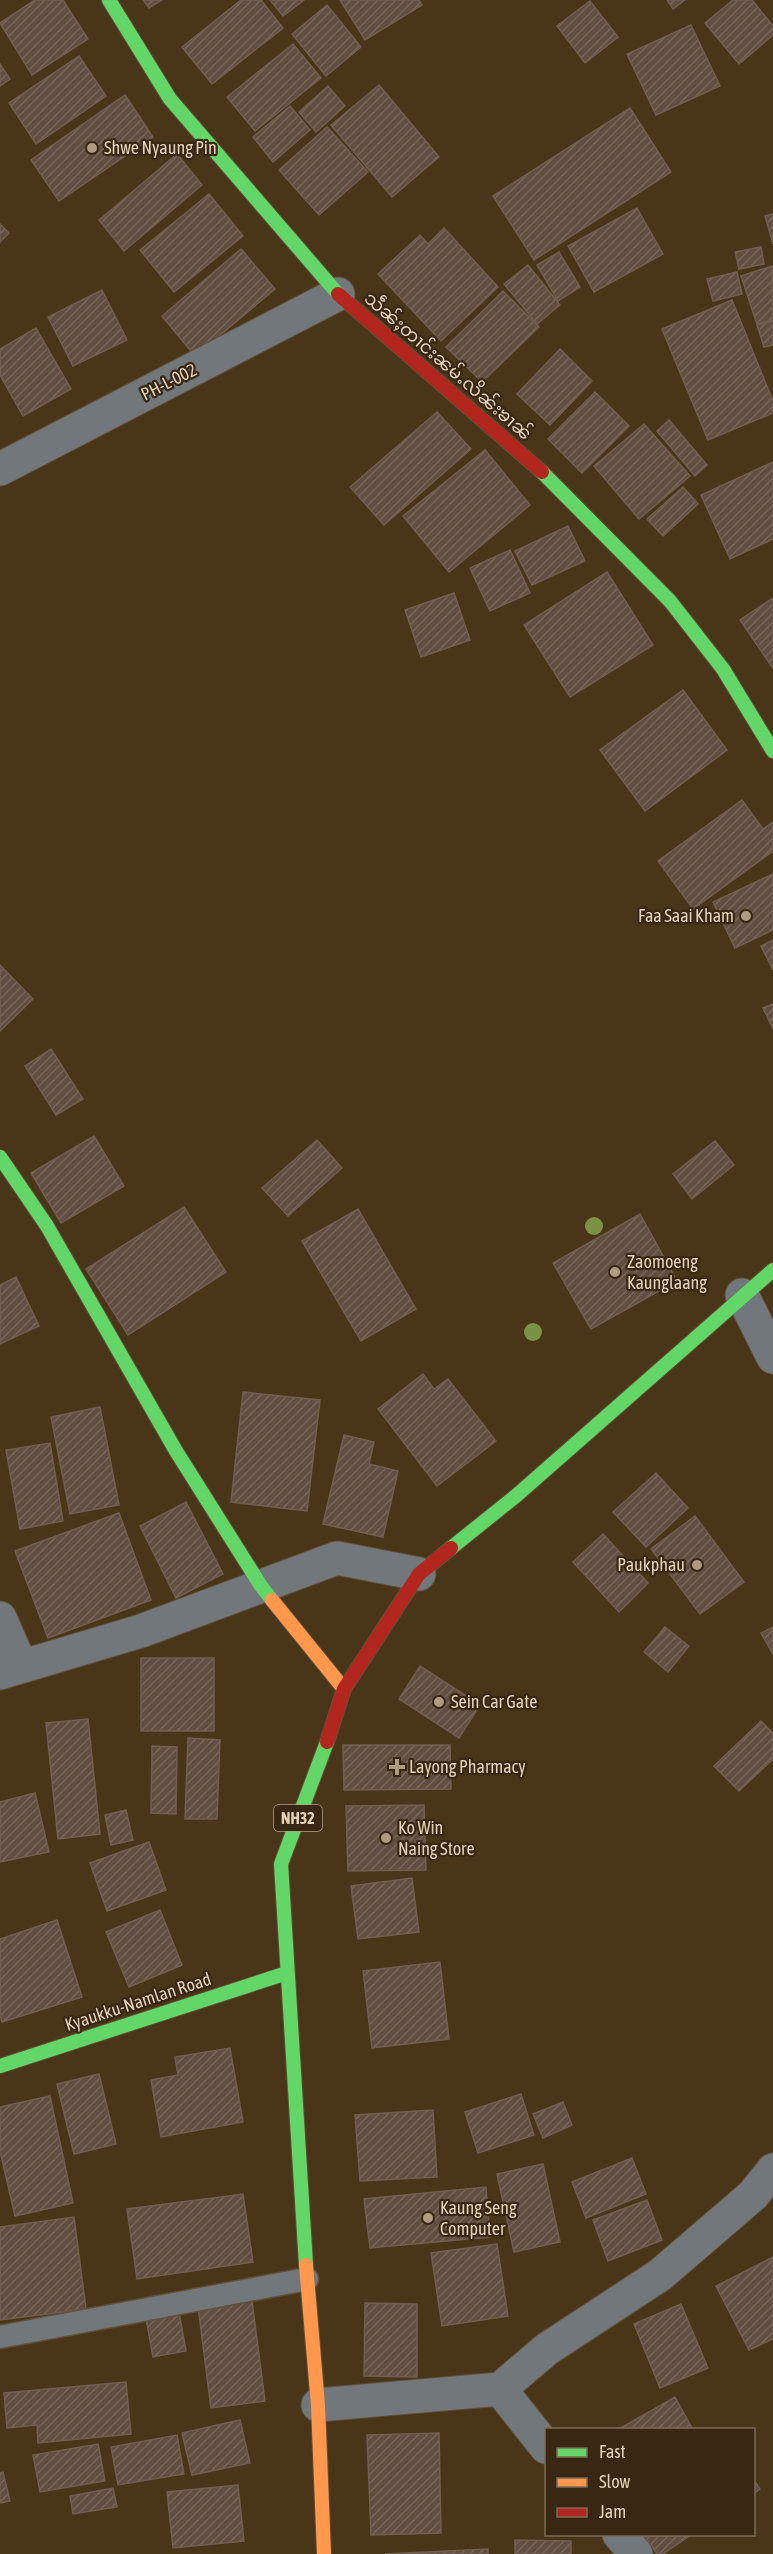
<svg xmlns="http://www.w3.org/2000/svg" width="773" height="2554" font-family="'Asap Condensed','Noto Sans Myanmar',sans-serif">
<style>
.building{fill:url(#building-hatch);stroke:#725d51;stroke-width:1.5}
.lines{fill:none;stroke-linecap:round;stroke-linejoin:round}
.lane-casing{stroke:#615139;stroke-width:25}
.street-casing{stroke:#615139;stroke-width:35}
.fast-casing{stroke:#615139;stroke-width:16}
.slow-casing{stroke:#615139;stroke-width:16}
.jam-casing{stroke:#615139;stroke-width:16}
.lane{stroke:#72777b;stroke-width:22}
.street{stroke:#72777b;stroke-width:33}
.fast{stroke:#63d668;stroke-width:14}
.slow{stroke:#ff974d;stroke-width:14}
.jam{stroke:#b3261e;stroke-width:14}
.tree{fill:#799243}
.poi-dot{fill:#af9b80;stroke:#372713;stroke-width:2}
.labels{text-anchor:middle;stroke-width:4.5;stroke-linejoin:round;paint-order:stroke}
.shield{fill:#372713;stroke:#b29e86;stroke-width:1.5}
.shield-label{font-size:16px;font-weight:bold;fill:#e6d1b8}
.poi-label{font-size:18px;fill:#e6d1b8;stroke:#372713;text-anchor:start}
.street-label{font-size:18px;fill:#e6d1b8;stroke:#372713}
</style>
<defs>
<pattern id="building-hatch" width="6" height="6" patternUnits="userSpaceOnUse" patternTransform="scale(1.5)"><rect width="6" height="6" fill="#624d41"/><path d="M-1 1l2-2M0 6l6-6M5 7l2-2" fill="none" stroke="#78665a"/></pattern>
</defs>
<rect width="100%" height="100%" fill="#493618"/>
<path class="building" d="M 35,0 L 63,0 L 88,39 L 32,75 L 0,23 Z
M 143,0 L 162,0 L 149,8 Z
M 241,0 L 261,0 L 283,28 L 212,84 L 182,47 Z
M 270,0 L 304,0 L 283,16 Z
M 340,0 L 419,0 L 422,5 L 365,40 Z
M 667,0 L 685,0 L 673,9 Z
M 733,0 L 752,0 L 773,26 L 773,35 L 739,64 L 705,23 Z
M 590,1 L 618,37 L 585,63 L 557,26 Z
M 327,5 L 361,47 L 326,76 L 292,34 Z
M 691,25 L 720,86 L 656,115 L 627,54 Z
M 293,44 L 321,78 L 255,131 L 227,97 Z
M 79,56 L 106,96 L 36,144 L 9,103 Z
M 0,64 L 10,79 L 0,86 Z
M 379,85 L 439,157 L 392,197 L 331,125 Z
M 328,86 L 345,106 L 316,132 L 299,112 Z
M 125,95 L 153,137 L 59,201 L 31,160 Z
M 290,106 L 310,130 L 273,162 L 253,137 Z
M 630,108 L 671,172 L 534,260 L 493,196 Z
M 327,127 L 368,172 L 319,215 L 279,170 Z
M 177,154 L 202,185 L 124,251 L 99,220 Z
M 209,194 L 243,236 L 174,292 L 140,250 Z
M 637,208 L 663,254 L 594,292 L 568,246 Z
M 773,214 L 773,244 L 765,216 Z
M 0,224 L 9,233 L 0,242 Z
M 444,228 L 498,287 L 441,341 L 378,274 L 420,235 L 428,244 Z
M 761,247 L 764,264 L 739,269 L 735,252 Z
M 241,249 L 275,289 L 195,356 L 162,316 Z
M 559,252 L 580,287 L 558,301 L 537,265 Z
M 528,265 L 560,305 L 537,324 L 504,284 Z
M 772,266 L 773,320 L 757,324 L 741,276 Z
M 737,272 L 742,294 L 713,301 L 707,279 Z
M 102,290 L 127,340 L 73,366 L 48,317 Z
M 503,291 L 539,327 L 482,382 L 446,347 Z
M 732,300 L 773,401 L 773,413 L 708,440 L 662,329 Z
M 773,321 L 773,345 L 764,347 L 757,325 Z
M 36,328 L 71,389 L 23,416 L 0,375 L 0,349 Z
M 560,349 L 592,381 L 550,425 L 517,394 Z
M 595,392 L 629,426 L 582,473 L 548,439 Z
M 437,412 L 471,449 L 384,525 L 350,487 Z
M 669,420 L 707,465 L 695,476 L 657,431 Z
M 644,424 L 690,476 L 639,519 L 594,466 Z
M 485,450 L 530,505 L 449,572 L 403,516 Z
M 773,462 L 773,539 L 730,559 L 701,495 Z
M 683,487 L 698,504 L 663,536 L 647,519 Z
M 568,526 L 585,561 L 532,585 L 515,551 Z
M 510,550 L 530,593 L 490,611 L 470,568 Z
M 607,572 L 653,645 L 570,697 L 524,625 Z
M 454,593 L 470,640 L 421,657 L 405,610 Z
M 773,598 L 773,667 L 772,667 L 740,620 Z
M 683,690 L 727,750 L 645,811 L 600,750 Z
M 742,800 L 763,829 L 773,822 L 773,851 L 693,909 L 658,861 Z
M 773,874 L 773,930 L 735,948 L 713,902 Z
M 773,940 L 773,970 L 761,946 Z
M 0,965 L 33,999 L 0,1031 Z
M 773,1004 L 773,1029 L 763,1008 Z
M 51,1049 L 83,1099 L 56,1115 L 25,1066 Z
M 94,1136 L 124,1186 L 61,1223 L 31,1173 Z
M 317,1140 L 342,1168 L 288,1216 L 262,1188 Z
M 715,1141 L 734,1165 L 692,1199 L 673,1174 Z
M 184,1207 L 226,1272 L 128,1335 L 86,1269 Z
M 358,1209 L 416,1309 L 361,1341 L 302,1241 Z
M 640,1214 L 677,1281 L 591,1329 L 553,1263 Z
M 16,1277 L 39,1326 L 0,1344 L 0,1285 Z
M 423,1374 L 434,1389 L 448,1379 L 496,1441 L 437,1486 L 378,1409 Z
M 243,1392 L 320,1400 L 307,1511 L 231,1502 Z
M 100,1407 L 119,1505 L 70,1514 L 51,1417 Z
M 344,1435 L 374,1442 L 369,1464 L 398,1471 L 383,1537 L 323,1524 Z
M 50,1443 L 63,1521 L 20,1529 L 6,1450 Z
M 656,1473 L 688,1508 L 646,1547 L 613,1512 Z
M 186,1502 L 223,1574 L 176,1598 L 140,1526 Z
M 119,1513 L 151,1600 L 48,1638 L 15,1551 Z
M 695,1516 L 744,1582 L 700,1614 L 651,1549 Z
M 603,1534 L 648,1583 L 619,1612 L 573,1562 Z
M 665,1627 L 689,1646 L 668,1672 L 644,1652 Z
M 773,1627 L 773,1654 L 761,1633 Z
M 141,1658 L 214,1658 L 214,1731 L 141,1731 Z
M 420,1666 L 480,1705 L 459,1738 L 399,1699 Z
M 88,1719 L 100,1834 L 58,1839 L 46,1723 Z
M 761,1721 L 773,1733 L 773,1759 L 739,1791 L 714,1766 Z
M 188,1738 L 220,1740 L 217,1819 L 185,1819 Z
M 343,1745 L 450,1745 L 451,1789 L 344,1790 Z
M 152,1746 L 177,1747 L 176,1814 L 151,1813 Z
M 35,1793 L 49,1852 L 0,1862 L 0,1802 Z
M 424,1805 L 426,1870 L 348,1871 L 346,1806 Z
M 126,1810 L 133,1840 L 111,1845 L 105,1815 Z
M 149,1842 L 166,1890 L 107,1911 L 90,1863 Z
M 412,1878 L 419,1932 L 358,1939 L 351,1886 Z
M 160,1910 L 182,1965 L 129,1987 L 106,1932 Z
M 57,1920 L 82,1997 L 2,2022 L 0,2015 L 0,1939 Z
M 440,1962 L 449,2039 L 372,2048 L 363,1971 Z
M 230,2048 L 243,2122 L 161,2137 L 151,2080 L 178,2075 L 175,2057 Z
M 99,2074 L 116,2144 L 74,2154 L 57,2084 Z
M 521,2094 L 534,2135 L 478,2153 L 465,2112 Z
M 50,2096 L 73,2203 L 15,2216 L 0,2151 L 0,2107 Z
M 563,2102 L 572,2125 L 543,2138 L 533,2114 Z
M 433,2110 L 437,2177 L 360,2181 L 355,2115 Z
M 632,2158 L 646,2194 L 586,2218 L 572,2182 Z
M 543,2164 L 560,2242 L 514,2252 L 497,2174 Z
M 486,2187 L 490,2237 L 370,2248 L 364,2199 Z
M 243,2194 L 253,2262 L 137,2279 L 127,2209 Z
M 647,2200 L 662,2240 L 608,2261 L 593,2220 Z
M 74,2217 L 86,2309 L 0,2320 L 0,2227 Z
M 497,2244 L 508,2316 L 442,2326 L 431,2253 Z
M 773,2257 L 773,2339 L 749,2350 L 716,2286 Z
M 252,2301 L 265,2401 L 211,2408 L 198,2307 Z
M 365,2303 L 417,2304 L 417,2377 L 364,2376 Z
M 681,2304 L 708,2368 L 660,2388 L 634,2324 Z
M 179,2312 L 186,2351 L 153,2357 L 146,2318 Z
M 126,2382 L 131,2434 L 38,2443 L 37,2425 L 7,2428 L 4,2393 Z
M 675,2397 L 693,2430 L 617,2430 Z
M 240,2420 L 250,2463 L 192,2475 L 182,2433 Z
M 439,2433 L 441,2533 L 371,2535 L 367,2435 Z
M 177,2435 L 184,2474 L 118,2485 L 111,2447 Z
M 98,2444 L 105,2481 L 40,2492 L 33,2455 Z
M 3,2472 L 10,2501 L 0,2503 L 0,2473 Z
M 754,2480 L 760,2489 L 754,2493 Z
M 238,2485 L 244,2541 L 173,2548 L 167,2492 Z
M 113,2488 L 117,2507 L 73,2514 L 70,2496 Z
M 643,2534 L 692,2534 L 663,2554 L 657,2554 Z
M 515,2540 L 571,2541 L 571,2554 L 515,2554 Z
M 488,2549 L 488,2554 L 385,2554 Z"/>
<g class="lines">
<defs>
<path id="lane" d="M 0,2337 L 307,2279"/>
<path id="street" d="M 0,469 L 338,294
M 742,1295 L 773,1357
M 0,1618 L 21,1666
M 0,1673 L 141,1631 L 337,1558 L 419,1574
M 500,2389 L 547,2349 L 660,2275 L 753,2195 L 773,2170
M 318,2405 L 500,2389 L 546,2447
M 619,2534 L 636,2554"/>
<path id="fast" d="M 109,0 L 170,99 L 338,294
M 542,472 L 670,601 L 723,669 L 773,751
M 0,1157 L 47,1226 L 176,1451 L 261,1586 L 272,1600
M 451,1548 L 517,1495 L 773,1270
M 0,2066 L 287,1973
M 306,2265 L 281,1864 L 327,1742"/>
<path id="slow" d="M 272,1600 L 344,1689
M 306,2265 L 318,2405 L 324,2554"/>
<path id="jam" d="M 338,294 L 542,472
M 327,1742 L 344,1689 L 419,1574 L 451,1548"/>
</defs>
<use href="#lane" class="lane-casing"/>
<use href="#street" class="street-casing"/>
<use href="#fast" class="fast-casing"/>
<use href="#slow" class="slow-casing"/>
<use href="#jam" class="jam-casing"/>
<use href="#lane" class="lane"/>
<use href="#street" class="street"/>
<use href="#fast" class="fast"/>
<use href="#slow" class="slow"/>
<use href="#jam" class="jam"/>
</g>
<g class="tree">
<circle cx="594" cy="1226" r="9"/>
<circle cx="533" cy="1332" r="9"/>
</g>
<g class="poi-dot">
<circle cx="92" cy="148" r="6"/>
<circle cx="746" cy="916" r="6"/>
<circle cx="615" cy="1272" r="6"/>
<circle cx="697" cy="1565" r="6"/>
<circle cx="439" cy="1702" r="6"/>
<path d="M394 1758h6v6h6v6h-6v6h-6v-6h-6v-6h6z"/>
<circle cx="386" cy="1838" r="6"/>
<circle cx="428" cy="2218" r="6"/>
</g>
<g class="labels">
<rect class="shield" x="274" y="1805" width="48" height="26" rx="4.5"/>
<g class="shield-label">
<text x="298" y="1824">NH32</text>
</g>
<g class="poi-label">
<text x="104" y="154">Shwe Nyaung Pin</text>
<text x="734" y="922" text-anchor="end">Faa Saai Kham</text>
<text x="627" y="1268">Zaomoeng<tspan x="627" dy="21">Kaunglaang</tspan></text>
<text x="685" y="1571" text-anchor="end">Paukphau</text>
<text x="451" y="1708">Sein Car Gate</text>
<text x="409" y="1773">Layong Pharmacy</text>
<text x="398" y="1834">Ko Win<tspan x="398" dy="21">Naing Store</tspan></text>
<text x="440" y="2214">Kaung Seng<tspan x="440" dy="21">Computer</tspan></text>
</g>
<g class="street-label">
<text transform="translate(448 366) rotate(41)" y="6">သဵၼ်ႈတၢင်းၼမ်ႉလိၼ်းၶၢၼ်</text>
<text transform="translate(169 382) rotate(-27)" y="6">PH-L-002</text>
<text transform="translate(138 2002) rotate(-18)" y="6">Kyaukku-Namlan Road</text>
</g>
</g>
<rect x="545" y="2428" width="210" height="108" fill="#372713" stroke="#7d6b55" stroke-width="1.5"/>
<rect x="557" y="2448" width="30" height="9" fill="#63d668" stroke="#7d6b55" stroke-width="1.5"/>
<text x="599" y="2458" font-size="18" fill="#e6d1b8">Fast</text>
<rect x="557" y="2478" width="30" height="9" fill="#ff974d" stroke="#7d6b55" stroke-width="1.5"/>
<text x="599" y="2488" font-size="18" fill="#e6d1b8">Slow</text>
<rect x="557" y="2508" width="30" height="9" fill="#b3261e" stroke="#7d6b55" stroke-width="1.5"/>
<text x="599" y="2518" font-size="18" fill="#e6d1b8">Jam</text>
</svg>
